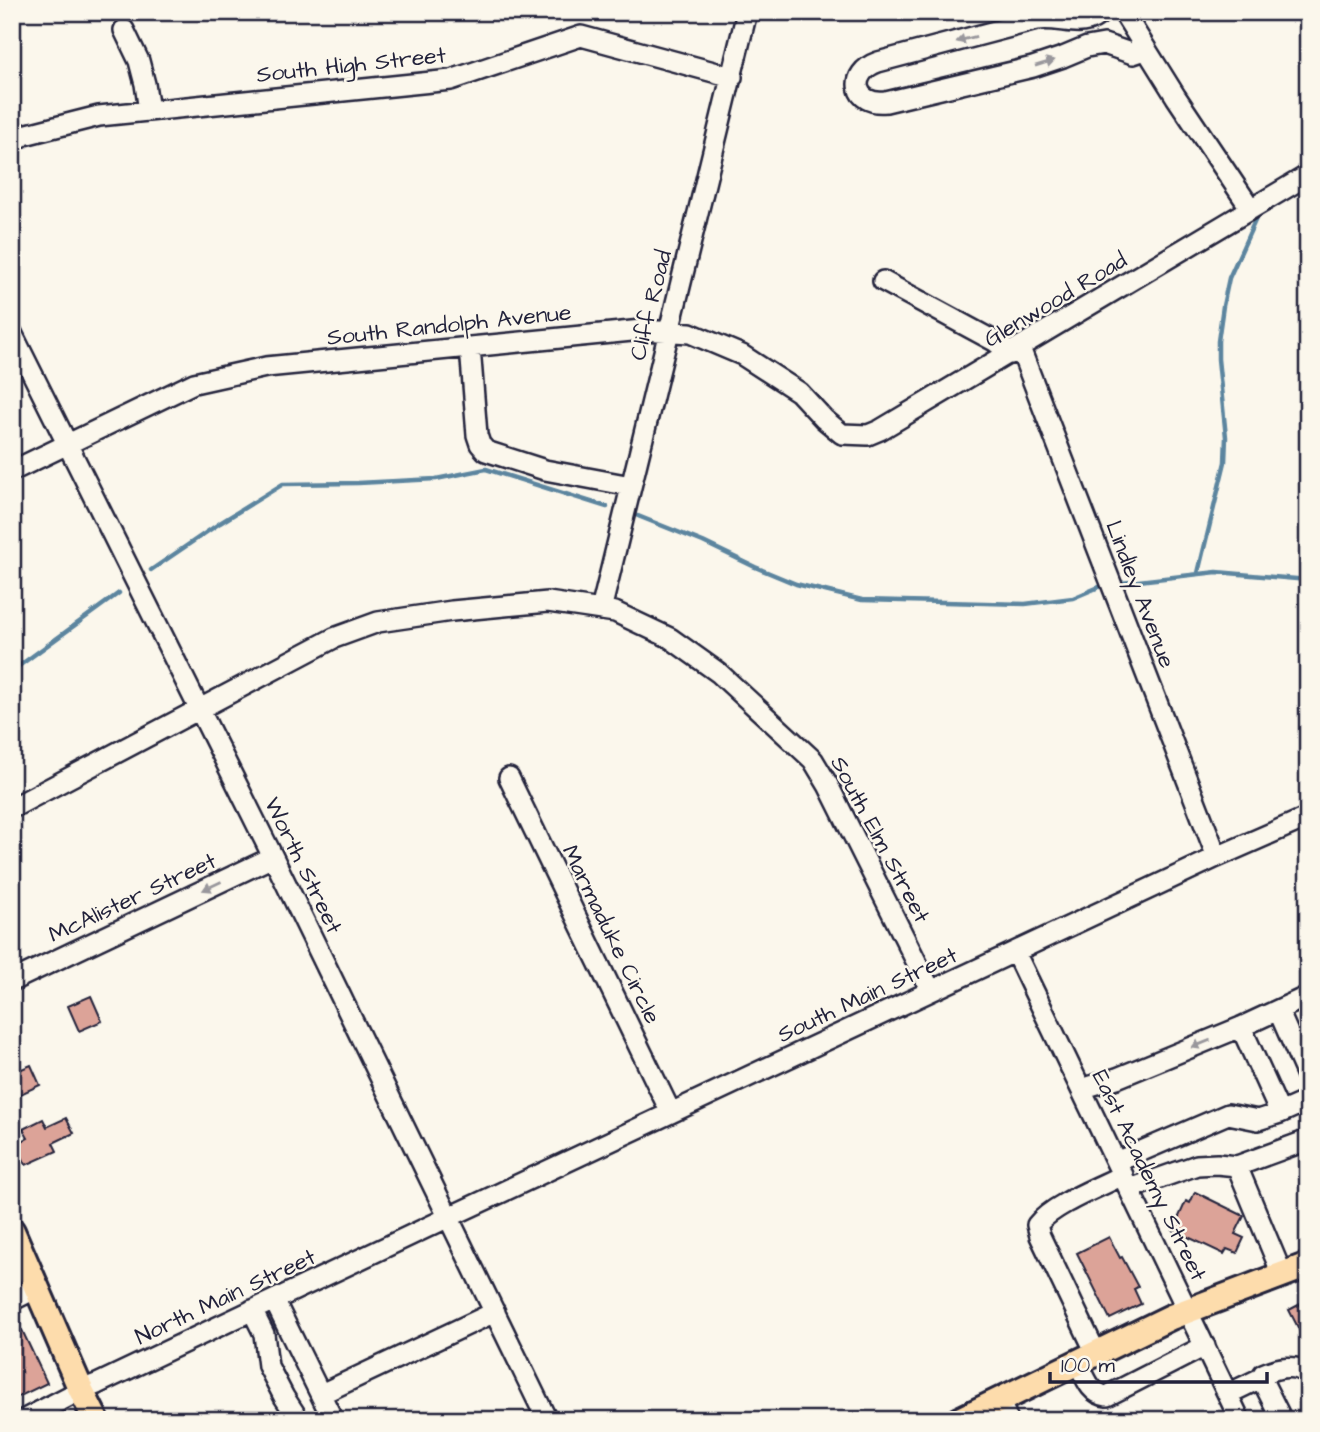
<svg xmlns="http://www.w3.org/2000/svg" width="1320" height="1432" font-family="'Architects Daughter',sans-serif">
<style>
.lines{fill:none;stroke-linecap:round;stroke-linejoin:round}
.stream{stroke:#5b859f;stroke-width:4.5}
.building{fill:#dca398;stroke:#22223b;stroke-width:2}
.minor-casing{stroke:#22223b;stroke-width:24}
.major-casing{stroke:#22223b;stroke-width:30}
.minor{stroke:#fbf7ec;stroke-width:19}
.major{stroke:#fddcac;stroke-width:24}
.oneway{fill:#99979c}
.labels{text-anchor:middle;stroke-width:5;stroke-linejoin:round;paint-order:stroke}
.street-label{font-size:23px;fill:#22223b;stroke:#fbf7ec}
</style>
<rect width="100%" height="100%" fill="#fbf7ec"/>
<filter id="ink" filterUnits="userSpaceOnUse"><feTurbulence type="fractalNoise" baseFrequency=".0143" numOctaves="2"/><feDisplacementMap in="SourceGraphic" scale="14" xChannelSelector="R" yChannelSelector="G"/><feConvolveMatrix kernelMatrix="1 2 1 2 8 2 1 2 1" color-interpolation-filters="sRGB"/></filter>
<g filter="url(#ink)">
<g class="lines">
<path class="stream" d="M 638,516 L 703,542 L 755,567 L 796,584 L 862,600 L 1025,604 L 1073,598 L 1099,587
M 151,570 L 220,523 L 283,484 L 358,483 L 436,479 L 486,469 L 607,507
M 1198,573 L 1225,462 L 1226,437 L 1218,359 L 1218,341 L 1223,306 L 1229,278 L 1258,214
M 1121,583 L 1217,572 L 1308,580
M 12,671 L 119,593"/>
</g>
<path class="building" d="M 91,996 L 102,1021 L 79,1031 L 68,1006 Z
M 31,1065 L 40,1085 L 12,1098 L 12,1073 Z
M 66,1118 L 74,1133 L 53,1143 L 57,1151 L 26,1165 L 16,1144 L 28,1138 L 23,1129 L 43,1119 L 47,1127 Z
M 1195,1192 L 1244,1216 L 1235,1234 L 1244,1238 L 1237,1253 L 1227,1249 L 1224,1254 L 1173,1230 L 1186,1201 L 1190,1203 Z
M 1109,1237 L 1120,1258 L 1122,1257 L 1138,1287 L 1134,1289 L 1141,1304 L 1110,1319 L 1077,1253 Z
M 1308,1300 L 1308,1347 L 1289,1310 Z
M 22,1330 L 47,1383 L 12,1400 L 12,1334 Z"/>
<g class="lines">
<defs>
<path id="minor" d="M 1102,12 C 1083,32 1062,16 1037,20 L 878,62 C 847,73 854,106 886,102 L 1033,67 L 1063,57 L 1087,47 L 1104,44 L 1133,54 L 1145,50
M 1123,12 L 1176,97 L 1251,209
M 124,30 L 139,61 L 145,84 L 149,111
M 12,143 L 24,135 L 99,116 L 451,80 L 581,36 L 732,77
M 883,281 L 996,342 L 1011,354
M 12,333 L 273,857 L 547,1420
M 470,347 L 477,435 L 480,444 L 486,451 L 545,470 L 631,486
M 1020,348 L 1217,857
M 12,471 L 194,383 L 266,367 L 642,330 L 690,333 L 742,355 L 799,392 L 824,419 L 842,434 L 868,435 L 880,430 L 1308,175
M 601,610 L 747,12
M 509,778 L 671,1113
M 12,808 L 334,638 L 378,622 L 452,611 L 548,602 L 615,612 L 670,638 L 719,673 L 813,760 L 828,785 L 931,991
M 1015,952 L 1240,1420
M 12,981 L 273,857
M 1278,1010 L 1308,1078
M 1241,1027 L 1280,1113
M 1081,1089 L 1117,1078 L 1241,1027 L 1308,996
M 1116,1162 L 1228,1114 L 1258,1120 L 1280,1113 L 1307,1101 L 1308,1098
M 1237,1166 L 1282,1274
M 1129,1189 L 1197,1165 L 1217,1164 L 1237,1166 L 1308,1140
M 17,1298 L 37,1288
M 274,1300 L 333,1420
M 252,1310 L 264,1334 L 268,1366 L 284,1397 L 299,1420
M 1096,1353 L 1040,1236 L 1037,1225 C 1052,1205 1099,1187 1123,1175
M 1078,1362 C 1085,1376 1089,1394 1107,1396 L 1205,1346
M 1261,1378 L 1282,1420
M 321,1394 L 495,1312
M 1228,1394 L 1261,1378 L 1263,1374 C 1276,1368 1298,1362 1308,1376
M 999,1400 L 1008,1420
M 23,1420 L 81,1390 L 97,1384 L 449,1217 L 1217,857 L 1308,817"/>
<path id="major" d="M 12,1231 L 81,1390 L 96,1420
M 959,1420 L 1171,1317 L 1308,1265"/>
</defs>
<use href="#minor" class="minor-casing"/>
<use href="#major" class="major-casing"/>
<use href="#minor" class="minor"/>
<use href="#major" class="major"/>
</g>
<defs><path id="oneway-solid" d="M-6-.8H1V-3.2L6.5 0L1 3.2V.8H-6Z" transform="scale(1.75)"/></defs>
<g class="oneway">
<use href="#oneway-solid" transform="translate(966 39) rotate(165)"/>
<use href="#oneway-solid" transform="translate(1045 63) rotate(-17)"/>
<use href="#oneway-solid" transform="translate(212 886) rotate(155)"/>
<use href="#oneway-solid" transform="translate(1201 1044) rotate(158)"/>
</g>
</g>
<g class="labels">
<g class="street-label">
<text transform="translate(351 64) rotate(-6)" y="8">South High Street</text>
<text transform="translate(1055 299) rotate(-31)" y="8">Glenwood Road</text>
<text transform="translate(650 305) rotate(-76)" y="8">Cliff Road</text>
<text transform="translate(449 324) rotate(-6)" y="8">South Randolph Avenue</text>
<text transform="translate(1141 594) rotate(69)" y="8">Lindley Avenue</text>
<text transform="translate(881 839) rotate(62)" y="8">South Elm Street</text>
<text transform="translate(304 865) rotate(64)" y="8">Worth Street</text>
<text transform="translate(132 897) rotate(-25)" y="8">McAlister Street</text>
<text transform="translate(612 934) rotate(64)" y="8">Marmaduke Circle</text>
<text transform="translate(867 994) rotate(-25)" y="8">South Main Street</text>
<text transform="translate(1150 1175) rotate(64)" y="8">East Academy Street</text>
<text transform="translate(225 1296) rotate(-25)" y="8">North Main Street</text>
</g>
</g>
<rect width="1320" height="1432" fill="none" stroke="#fbf7ec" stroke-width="42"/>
<rect x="21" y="21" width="1278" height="1390" fill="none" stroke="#22223b" stroke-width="2.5" filter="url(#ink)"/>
<path d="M1050 1372v10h217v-10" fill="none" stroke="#22223b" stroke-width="3.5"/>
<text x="1061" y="1372" font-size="21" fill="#22223b" stroke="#fbf7ec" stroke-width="5" paint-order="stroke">100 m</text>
</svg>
